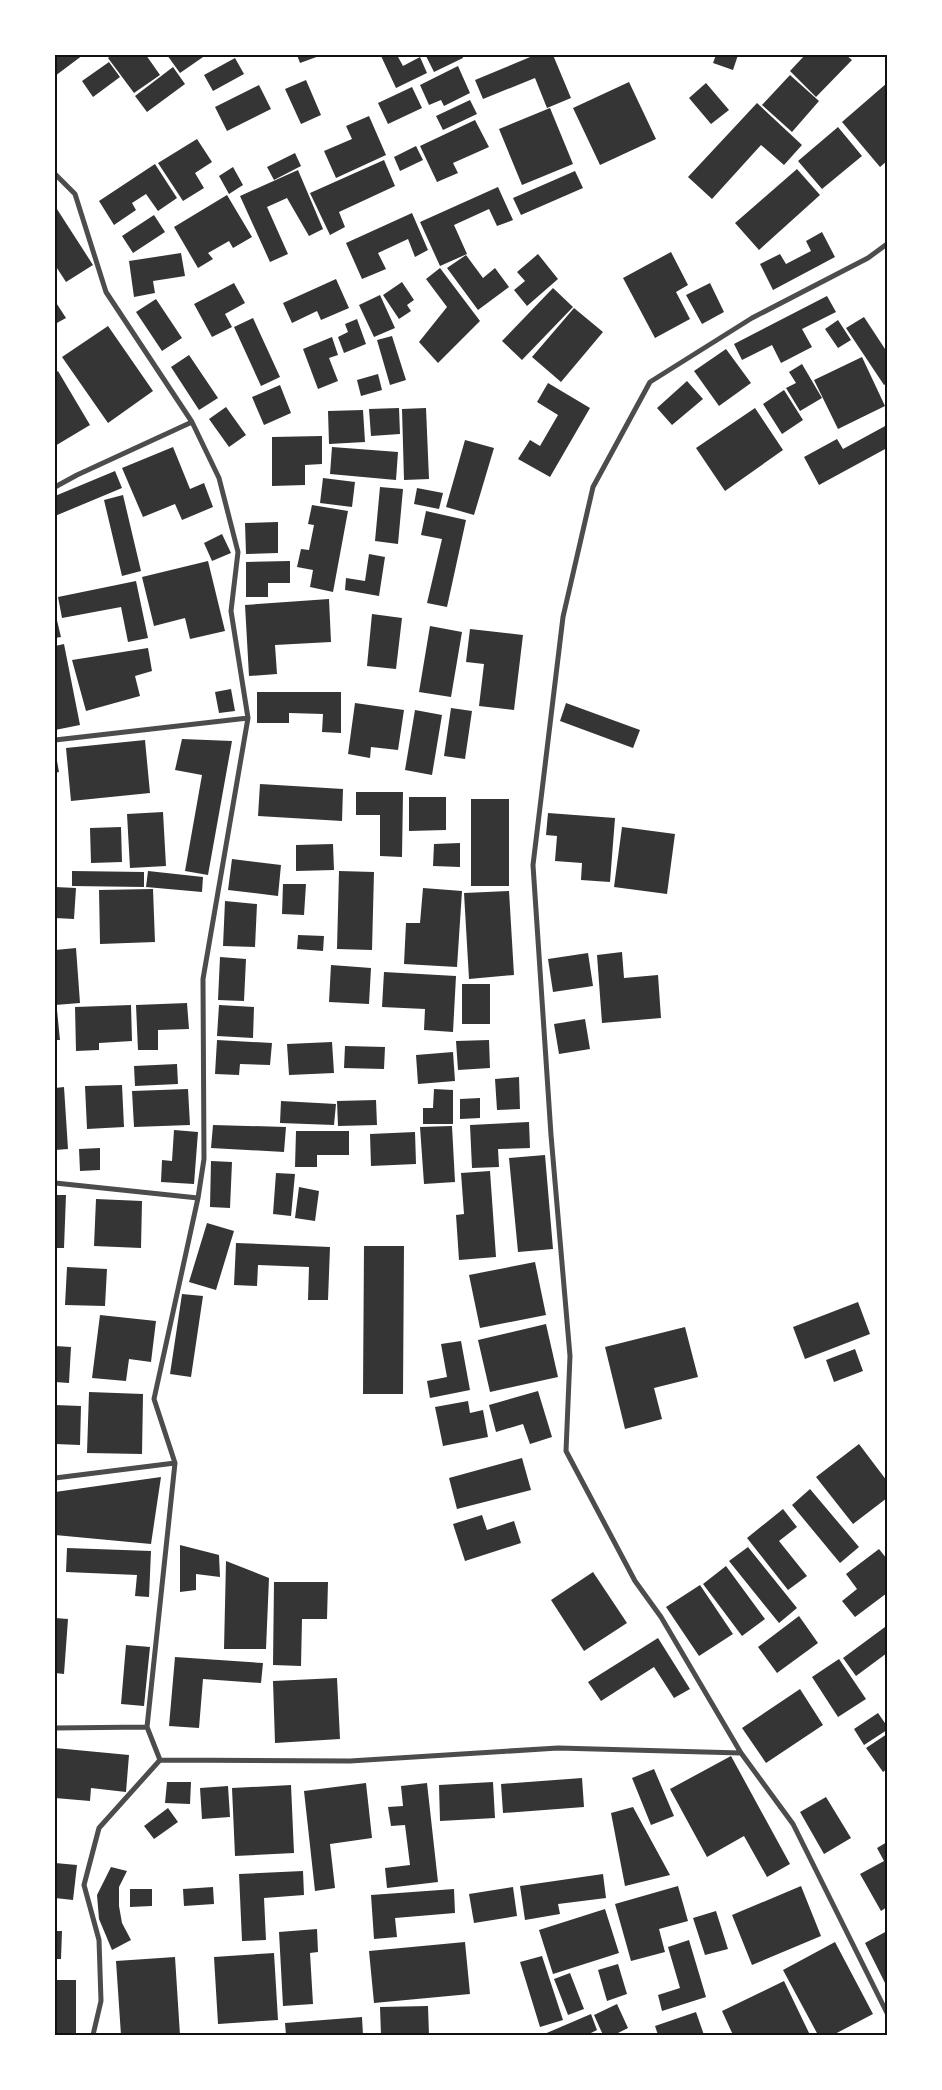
<svg xmlns="http://www.w3.org/2000/svg" width="942" height="2090" font-family="Jost,sans-serif">
<style>
.building{fill:#353535}
.lines{fill:none;stroke-linecap:round;stroke-linejoin:round}
.minor{stroke:#4c4c4c;stroke-width:5}
.neatline{fill:none;stroke:#111;stroke-width:2}
</style>
<rect width="100%" height="100%" fill="#fff"/>
<path class="building" d="M 55,55 L 83,55 L 55,76 Z
M 112,55 L 146,55 L 160,75 L 134,93 L 108,58 Z
M 167,55 L 206,55 L 180,73 Z
M 297,55 L 322,55 L 300,63 Z
M 384,55 L 397,55 L 403,66 L 420,57 L 427,73 L 396,88 L 381,56 Z
M 428,55 L 462,55 L 463,58 L 434,72 L 426,56 Z
M 535,55 L 553,55 L 571,98 L 547,108 L 535,78 L 483,99 L 475,80 Z
M 716,55 L 738,55 L 733,70 L 713,63 Z
M 805,55 L 846,55 L 852,60 L 816,97 L 790,71 Z
M 235,58 L 244,74 L 213,91 L 204,75 Z
M 109,62 L 120,77 L 93,97 L 82,81 Z
M 458,66 L 470,93 L 444,106 L 441,100 L 429,105 L 420,85 Z
M 173,67 L 185,84 L 147,112 L 135,96 Z
M 790,75 L 819,101 L 792,132 L 762,105 Z
M 306,80 L 321,115 L 301,124 L 285,89 Z
M 629,82 L 656,139 L 600,165 L 573,108 Z
M 706,83 L 729,110 L 711,124 L 689,98 Z
M 887,83 L 887,161 L 880,167 L 842,122 Z
M 259,85 L 271,109 L 227,131 L 215,107 Z
M 412,87 L 422,108 L 388,124 L 378,103 Z
M 470,100 L 477,114 L 443,130 L 436,116 Z
M 757,103 L 802,145 L 784,165 L 761,145 L 712,199 L 688,177 Z
M 550,108 L 573,164 L 522,185 L 499,129 Z
M 369,116 L 386,155 L 336,178 L 324,151 L 352,139 L 346,126 Z
M 475,120 L 489,147 L 453,163 L 458,173 L 437,182 L 420,146 Z
M 838,127 L 862,156 L 822,189 L 798,161 Z
M 197,139 L 212,162 L 195,173 L 204,188 L 183,201 L 158,163 Z
M 416,146 L 423,160 L 400,171 L 394,157 Z
M 295,153 L 301,166 L 274,180 L 267,167 Z
M 384,160 L 395,186 L 339,212 L 345,227 L 330,235 L 310,193 Z
M 155,164 L 177,198 L 158,211 L 146,194 L 132,203 L 136,210 L 114,225 L 99,201 Z
M 233,167 L 243,185 L 229,194 L 219,176 Z
M 797,169 L 820,195 L 759,250 L 735,223 Z
M 298,170 L 323,229 L 309,236 L 287,198 L 267,207 L 288,254 L 270,262 L 240,196 Z
M 575,171 L 583,188 L 521,215 L 513,198 Z
M 498,187 L 513,220 L 497,226 L 489,209 L 454,225 L 467,254 L 440,266 L 420,222 Z
M 227,195 L 252,237 L 233,248 L 229,241 L 208,253 L 213,259 L 198,268 L 174,227 Z
M 55,206 L 93,265 L 66,282 L 55,265 Z
M 412,213 L 428,250 L 415,257 L 408,239 L 378,253 L 386,269 L 362,279 L 346,243 Z
M 154,215 L 165,232 L 133,253 L 122,236 Z
M 822,232 L 835,257 L 773,290 L 760,264 L 780,254 L 786,264 L 811,251 L 806,241 Z
M 671,252 L 688,285 L 676,292 L 690,319 L 655,338 L 623,278 Z
M 181,253 L 185,276 L 153,281 L 155,293 L 134,297 L 129,261 Z
M 538,254 L 558,279 L 527,306 L 514,290 L 525,281 L 517,272 Z
M 466,255 L 483,278 L 495,268 L 509,287 L 478,310 L 447,268 Z
M 440,268 L 480,321 L 438,363 L 419,342 L 447,307 L 426,279 Z
M 336,279 L 349,308 L 321,320 L 317,311 L 292,323 L 283,303 Z
M 402,282 L 414,300 L 407,305 L 411,311 L 399,319 L 383,295 Z
M 234,283 L 245,303 L 225,314 L 232,327 L 212,337 L 194,304 Z
M 710,283 L 724,312 L 702,324 L 686,295 Z
M 553,288 L 573,307 L 522,360 L 502,341 Z
M 380,295 L 395,328 L 374,337 L 359,305 Z
M 827,296 L 836,312 L 802,329 L 812,347 L 781,363 L 772,345 L 742,360 L 734,344 Z
M 156,299 L 182,338 L 162,351 L 136,312 Z
M 55,301 L 66,318 L 55,324 Z
M 574,308 L 603,332 L 561,382 L 532,357 Z
M 864,317 L 887,352 L 887,383 L 884,385 L 846,328 Z
M 253,318 L 280,377 L 261,386 L 234,327 Z
M 357,319 L 366,344 L 344,353 L 338,337 L 348,332 L 345,324 Z
M 838,320 L 851,340 L 838,348 L 825,329 Z
M 108,326 L 153,391 L 108,423 L 62,357 Z
M 392,336 L 406,380 L 390,385 L 377,340 Z
M 332,337 L 338,355 L 329,358 L 338,381 L 318,389 L 303,349 Z
M 726,349 L 751,383 L 719,406 L 694,371 Z
M 189,355 L 218,398 L 199,410 L 171,367 Z
M 862,357 L 885,406 L 838,429 L 814,380 Z
M 802,364 L 822,398 L 800,411 L 786,388 L 796,383 L 789,372 Z
M 58,371 L 90,425 L 55,446 L 55,373 Z
M 378,374 L 382,390 L 361,396 L 357,380 Z
M 687,381 L 703,399 L 672,425 L 657,408 Z
M 548,383 L 590,408 L 550,477 L 518,459 L 530,440 L 540,446 L 558,415 L 537,402 Z
M 280,385 L 291,413 L 264,425 L 252,397 Z
M 784,390 L 803,420 L 782,434 L 763,404 Z
M 226,407 L 246,435 L 229,447 L 209,419 Z
M 399,408 L 400,434 L 371,436 L 369,409 Z
M 426,408 L 429,479 L 404,480 L 402,409 Z
M 755,408 L 783,450 L 725,491 L 696,448 Z
M 363,410 L 365,442 L 329,444 L 328,411 Z
M 887,425 L 887,448 L 819,485 L 804,457 L 837,439 L 843,449 Z
M 322,436 L 322,464 L 305,465 L 305,485 L 272,486 L 272,437 Z
M 465,440 L 494,448 L 474,515 L 446,507 Z
M 173,447 L 190,489 L 204,483 L 213,507 L 182,520 L 175,504 L 143,517 L 122,468 Z
M 332,447 L 398,452 L 396,480 L 330,474 Z
M 115,471 L 122,488 L 55,516 L 55,496 Z
M 323,478 L 355,482 L 352,507 L 320,503 Z
M 380,487 L 403,489 L 398,544 L 375,541 Z
M 417,488 L 443,493 L 439,509 L 414,504 Z
M 123,495 L 141,571 L 122,576 L 104,500 Z
M 312,505 L 348,511 L 333,592 L 310,587 L 313,570 L 297,567 L 301,549 L 309,550 L 314,525 L 308,524 Z
M 426,511 L 466,520 L 447,607 L 427,603 L 442,539 L 421,535 Z
M 278,522 L 278,553 L 246,554 L 245,523 Z
M 222,534 L 231,553 L 212,561 L 204,543 Z
M 369,554 L 385,557 L 379,596 L 345,590 L 346,578 L 365,581 Z
M 208,561 L 225,631 L 190,639 L 185,618 L 154,626 L 142,577 Z
M 290,561 L 290,583 L 268,583 L 268,597 L 246,597 L 246,562 Z
M 136,581 L 148,638 L 128,642 L 121,607 L 62,618 L 58,597 Z
M 329,599 L 331,642 L 275,645 L 277,674 L 249,676 L 245,605 Z
M 55,612 L 61,637 L 55,638 Z
M 372,614 L 402,618 L 396,669 L 367,666 Z
M 430,626 L 462,632 L 451,697 L 419,692 Z
M 470,629 L 523,635 L 514,710 L 479,706 L 484,664 L 466,662 Z
M 64,644 L 80,725 L 55,730 L 55,646 Z
M 148,648 L 152,671 L 135,676 L 140,696 L 86,711 L 72,660 Z
M 231,689 L 235,711 L 219,713 L 215,692 Z
M 257,692 L 341,692 L 341,733 L 322,732 L 323,714 L 289,713 L 289,723 L 257,723 Z
M 355,703 L 404,710 L 398,750 L 371,747 L 370,758 L 348,754 Z
M 566,703 L 640,730 L 633,748 L 560,721 Z
M 451,708 L 472,711 L 465,759 L 444,756 Z
M 415,710 L 442,715 L 432,775 L 405,770 Z
M 182,739 L 232,741 L 208,875 L 185,871 L 202,775 L 175,770 Z
M 145,740 L 150,793 L 71,801 L 66,748 Z
M 55,750 L 59,772 L 55,773 Z
M 260,784 L 343,789 L 342,821 L 258,816 Z
M 356,792 L 403,792 L 402,857 L 380,856 L 380,815 L 356,815 Z
M 409,797 L 446,797 L 446,830 L 409,831 Z
M 471,799 L 509,799 L 509,886 L 471,886 Z
M 163,812 L 166,866 L 130,868 L 127,814 Z
M 548,813 L 615,818 L 610,882 L 581,880 L 582,863 L 555,861 L 557,836 L 546,835 Z
M 121,827 L 122,862 L 91,863 L 90,828 Z
M 622,827 L 675,834 L 667,894 L 614,887 Z
M 460,843 L 460,867 L 433,866 L 434,844 Z
M 333,844 L 334,870 L 296,871 L 296,845 Z
M 232,859 L 281,865 L 278,896 L 228,890 Z
M 72,871 L 144,872 L 144,887 L 72,886 Z
M 148,871 L 203,877 L 202,892 L 146,887 Z
M 339,871 L 374,872 L 372,950 L 337,949 Z
M 283,884 L 306,884 L 304,915 L 282,914 Z
M 55,887 L 76,888 L 74,919 L 55,918 Z
M 423,888 L 462,891 L 457,967 L 404,964 L 406,923 L 420,923 Z
M 153,889 L 155,942 L 100,944 L 99,890 Z
M 509,891 L 514,975 L 469,979 L 464,893 Z
M 225,901 L 257,904 L 255,947 L 223,946 Z
M 298,935 L 324,936 L 323,951 L 297,949 Z
M 76,948 L 80,1003 L 55,1005 L 55,950 Z
M 622,952 L 624,978 L 658,975 L 661,1018 L 602,1023 L 597,955 Z
M 588,953 L 593,986 L 553,992 L 548,959 Z
M 220,957 L 246,959 L 244,1001 L 218,1000 Z
M 331,965 L 371,968 L 369,1004 L 329,1002 Z
M 384,972 L 456,976 L 453,1032 L 424,1030 L 425,1009 L 382,1007 Z
M 462,984 L 490,984 L 490,1024 L 462,1024 Z
M 187,1003 L 189,1029 L 158,1030 L 158,1050 L 138,1050 L 136,1005 Z
M 131,1005 L 132,1041 L 99,1043 L 99,1050 L 76,1051 L 75,1007 Z
M 219,1005 L 254,1007 L 253,1038 L 217,1036 Z
M 55,1010 L 57,1010 L 60,1040 L 55,1040 Z
M 585,1019 L 590,1049 L 559,1054 L 554,1024 Z
M 217,1040 L 272,1043 L 270,1065 L 240,1064 L 239,1075 L 215,1074 Z
M 489,1040 L 490,1068 L 458,1070 L 456,1041 Z
M 332,1042 L 334,1073 L 289,1075 L 287,1044 Z
M 345,1046 L 385,1047 L 384,1069 L 344,1068 Z
M 453,1052 L 455,1081 L 418,1084 L 416,1055 Z
M 177,1064 L 178,1084 L 135,1086 L 134,1066 Z
M 519,1077 L 520,1109 L 497,1110 L 495,1079 Z
M 122,1085 L 124,1127 L 87,1129 L 85,1086 Z
M 64,1087 L 68,1149 L 55,1150 L 55,1088 Z
M 188,1089 L 190,1125 L 134,1127 L 132,1091 Z
M 434,1089 L 453,1090 L 453,1124 L 423,1124 L 423,1108 L 433,1108 Z
M 480,1098 L 480,1118 L 460,1119 L 460,1099 Z
M 376,1100 L 377,1125 L 338,1126 L 337,1101 Z
M 281,1101 L 336,1104 L 334,1125 L 280,1123 Z
M 529,1122 L 530,1148 L 498,1149 L 499,1167 L 472,1168 L 470,1125 Z
M 213,1125 L 286,1127 L 284,1152 L 211,1148 Z
M 452,1126 L 455,1182 L 424,1184 L 420,1127 Z
M 174,1130 L 198,1132 L 194,1184 L 161,1182 L 162,1160 L 172,1161 Z
M 296,1131 L 349,1131 L 349,1155 L 317,1155 L 317,1167 L 295,1167 Z
M 415,1132 L 416,1164 L 371,1166 L 370,1134 Z
M 100,1148 L 100,1170 L 80,1171 L 79,1149 Z
M 545,1155 L 553,1249 L 518,1252 L 509,1158 Z
M 211,1161 L 232,1162 L 230,1208 L 210,1207 Z
M 490,1171 L 496,1257 L 459,1260 L 456,1215 L 464,1214 L 461,1173 Z
M 276,1173 L 295,1174 L 291,1216 L 273,1214 Z
M 299,1187 L 319,1191 L 315,1221 L 295,1218 Z
M 55,1195 L 66,1195 L 64,1248 L 55,1248 Z
M 96,1199 L 142,1201 L 141,1248 L 94,1246 Z
M 207,1223 L 234,1231 L 216,1290 L 189,1282 Z
M 236,1243 L 330,1247 L 328,1300 L 308,1300 L 309,1267 L 258,1265 L 257,1286 L 234,1285 Z
M 364,1246 L 404,1246 L 403,1394 L 363,1394 Z
M 535,1262 L 546,1315 L 480,1328 L 469,1275 Z
M 67,1267 L 107,1269 L 105,1306 L 65,1305 Z
M 182,1294 L 203,1296 L 191,1377 L 170,1374 Z
M 858,1302 L 870,1334 L 805,1359 L 793,1327 Z
M 100,1315 L 156,1321 L 151,1362 L 129,1359 L 126,1381 L 92,1378 Z
M 546,1324 L 558,1377 L 490,1392 L 478,1340 Z
M 685,1327 L 698,1377 L 654,1388 L 662,1419 L 625,1429 L 605,1347 Z
M 461,1341 L 470,1390 L 430,1398 L 427,1381 L 447,1377 L 441,1344 Z
M 55,1346 L 71,1347 L 69,1383 L 55,1382 Z
M 855,1349 L 863,1371 L 834,1382 L 826,1360 Z
M 538,1391 L 552,1437 L 530,1444 L 523,1424 L 496,1432 L 489,1405 Z
M 89,1392 L 143,1394 L 142,1454 L 87,1453 Z
M 468,1401 L 470,1413 L 483,1410 L 488,1437 L 443,1446 L 435,1407 Z
M 55,1405 L 81,1406 L 80,1445 L 55,1444 Z
M 859,1444 L 887,1481 L 887,1498 L 853,1524 L 816,1477 Z
M 522,1458 L 531,1490 L 457,1509 L 449,1478 Z
M 161,1477 L 151,1544 L 55,1535 L 55,1492 Z
M 810,1489 L 859,1547 L 840,1563 L 792,1505 Z
M 783,1509 L 797,1527 L 779,1541 L 807,1576 L 788,1590 L 747,1538 Z
M 482,1515 L 487,1530 L 514,1521 L 521,1543 L 465,1561 L 453,1524 Z
M 180,1545 L 219,1555 L 220,1577 L 196,1574 L 196,1590 L 180,1592 Z
M 748,1547 L 797,1608 L 779,1623 L 729,1561 Z
M 67,1548 L 151,1551 L 149,1597 L 135,1596 L 137,1575 L 66,1572 Z
M 879,1549 L 887,1559 L 887,1593 L 855,1617 L 842,1601 L 857,1589 L 846,1574 Z
M 226,1561 L 269,1578 L 266,1649 L 224,1649 Z
M 726,1566 L 765,1619 L 742,1636 L 703,1584 Z
M 593,1572 L 627,1623 L 584,1651 L 551,1600 Z
M 274,1582 L 328,1582 L 327,1619 L 302,1619 L 301,1666 L 273,1665 Z
M 700,1585 L 733,1634 L 699,1656 L 666,1607 Z
M 799,1616 L 818,1643 L 777,1673 L 758,1647 Z
M 55,1618 L 68,1619 L 64,1674 L 55,1673 Z
M 885,1627 L 887,1653 L 856,1676 L 843,1658 Z
M 658,1638 L 690,1689 L 674,1698 L 654,1667 L 601,1701 L 588,1682 Z
M 126,1645 L 150,1647 L 144,1706 L 121,1704 Z
M 175,1657 L 263,1663 L 261,1683 L 203,1679 L 199,1728 L 169,1726 Z
M 839,1659 L 866,1699 L 838,1717 L 812,1677 Z
M 337,1678 L 340,1739 L 275,1743 L 273,1681 Z
M 800,1689 L 823,1725 L 766,1763 L 742,1728 Z
M 878,1713 L 887,1726 L 887,1730 L 864,1745 L 854,1729 Z
M 887,1734 L 887,1769 L 883,1772 L 866,1748 Z
M 55,1748 L 129,1755 L 126,1792 L 91,1788 L 90,1801 L 55,1798 Z
M 731,1756 L 790,1864 L 767,1877 L 744,1836 L 707,1857 L 670,1789 Z
M 654,1769 L 674,1816 L 651,1825 L 632,1778 Z
M 582,1778 L 584,1807 L 503,1813 L 501,1784 Z
M 167,1782 L 191,1782 L 190,1804 L 165,1803 Z
M 493,1782 L 495,1818 L 440,1821 L 439,1785 Z
M 366,1783 L 372,1838 L 330,1844 L 335,1888 L 315,1891 L 304,1791 Z
M 427,1783 L 438,1882 L 387,1888 L 385,1868 L 410,1865 L 405,1825 L 391,1826 L 388,1807 L 403,1806 L 401,1786 Z
M 291,1785 L 294,1853 L 235,1856 L 232,1788 Z
M 228,1786 L 230,1817 L 202,1819 L 200,1788 Z
M 826,1797 L 851,1838 L 824,1854 L 800,1812 Z
M 633,1807 L 670,1875 L 625,1886 L 611,1813 Z
M 168,1808 L 178,1822 L 154,1839 L 144,1826 Z
M 887,1842 L 887,1907 L 881,1911 L 860,1874 L 884,1861 L 877,1848 Z
M 55,1863 L 77,1865 L 73,1900 L 55,1898 Z
M 111,1867 L 127,1871 L 119,1887 L 119,1906 L 122,1923 L 131,1940 L 112,1950 L 99,1919 L 97,1895 Z
M 303,1871 L 304,1895 L 264,1898 L 266,1940 L 242,1941 L 239,1874 Z
M 603,1874 L 606,1898 L 558,1904 L 560,1914 L 525,1920 L 520,1886 Z
M 678,1886 L 688,1921 L 659,1929 L 665,1952 L 631,1961 L 615,1904 Z
M 801,1886 L 821,1936 L 752,1965 L 732,1915 Z
M 213,1887 L 214,1904 L 184,1906 L 183,1889 Z
M 513,1887 L 517,1916 L 474,1923 L 469,1894 Z
M 130,1889 L 152,1889 L 152,1906 L 130,1907 Z
M 454,1889 L 455,1913 L 395,1918 L 397,1937 L 374,1939 L 371,1895 Z
M 605,1909 L 619,1953 L 553,1974 L 539,1930 Z
M 716,1911 L 728,1949 L 705,1955 L 693,1918 Z
M 317,1929 L 318,1952 L 310,1953 L 313,2004 L 283,2006 L 279,1932 Z
M 55,1931 L 62,1931 L 61,1959 L 55,1959 Z
M 887,1931 L 887,1987 L 865,1943 Z
M 689,1940 L 706,1997 L 662,2011 L 658,1995 L 680,1988 L 668,1947 Z
M 465,1942 L 470,1994 L 374,2003 L 369,1951 Z
M 835,1942 L 873,2014 L 833,2035 L 818,2035 L 783,1970 Z
M 274,1953 L 278,2020 L 218,2024 L 214,1957 Z
M 542,1956 L 563,2020 L 540,2027 L 520,1962 Z
M 175,1957 L 180,2035 L 121,2035 L 116,1961 Z
M 618,1964 L 627,1994 L 607,2001 L 598,1970 Z
M 570,1973 L 584,2009 L 568,2015 L 554,1979 Z
M 55,1980 L 76,1980 L 76,2035 L 55,2035 Z
M 784,1981 L 810,2035 L 733,2035 L 722,2011 Z
M 617,2004 L 628,2028 L 614,2035 L 603,2035 L 594,2015 Z
M 428,2006 L 429,2035 L 381,2035 L 380,2007 Z
M 696,2012 L 704,2035 L 658,2035 L 655,2026 Z
M 591,2014 L 597,2030 L 587,2035 L 542,2035 Z
M 362,2017 L 363,2035 L 286,2035 L 285,2023 Z"/>
<g class="lines">
<path class="minor" d="M 55,174 L 75,194 L 106,292 L 192,422 L 219,478 L 238,552 L 231,611 L 248,718 L 203,979 L 204,1159 L 198,1198 L 154,1399 L 175,1463 L 147,1727 L 160,1760 L 99,1828 L 84,1885 L 99,1940 L 101,2001 L 93,2035
M 887,244 L 868,258 L 752,318 L 650,382 L 593,487 L 563,617 L 533,865 L 551,1135 L 570,1356 L 566,1451 L 635,1581 L 661,1617 L 741,1753 L 793,1824 L 887,2013
M 55,487 L 77,475 L 192,422
M 55,740 L 248,718
M 55,1183 L 198,1198
M 55,1478 L 175,1463
M 55,1728 L 147,1727
M 160,1760 L 350,1761 L 558,1748 L 741,1753"/>
</g>
<rect width="942" height="2090" fill="none" stroke="#ffffff" stroke-width="112"/>
<rect x="56" y="56" width="830" height="1978" class="neatline"/>
</svg>
